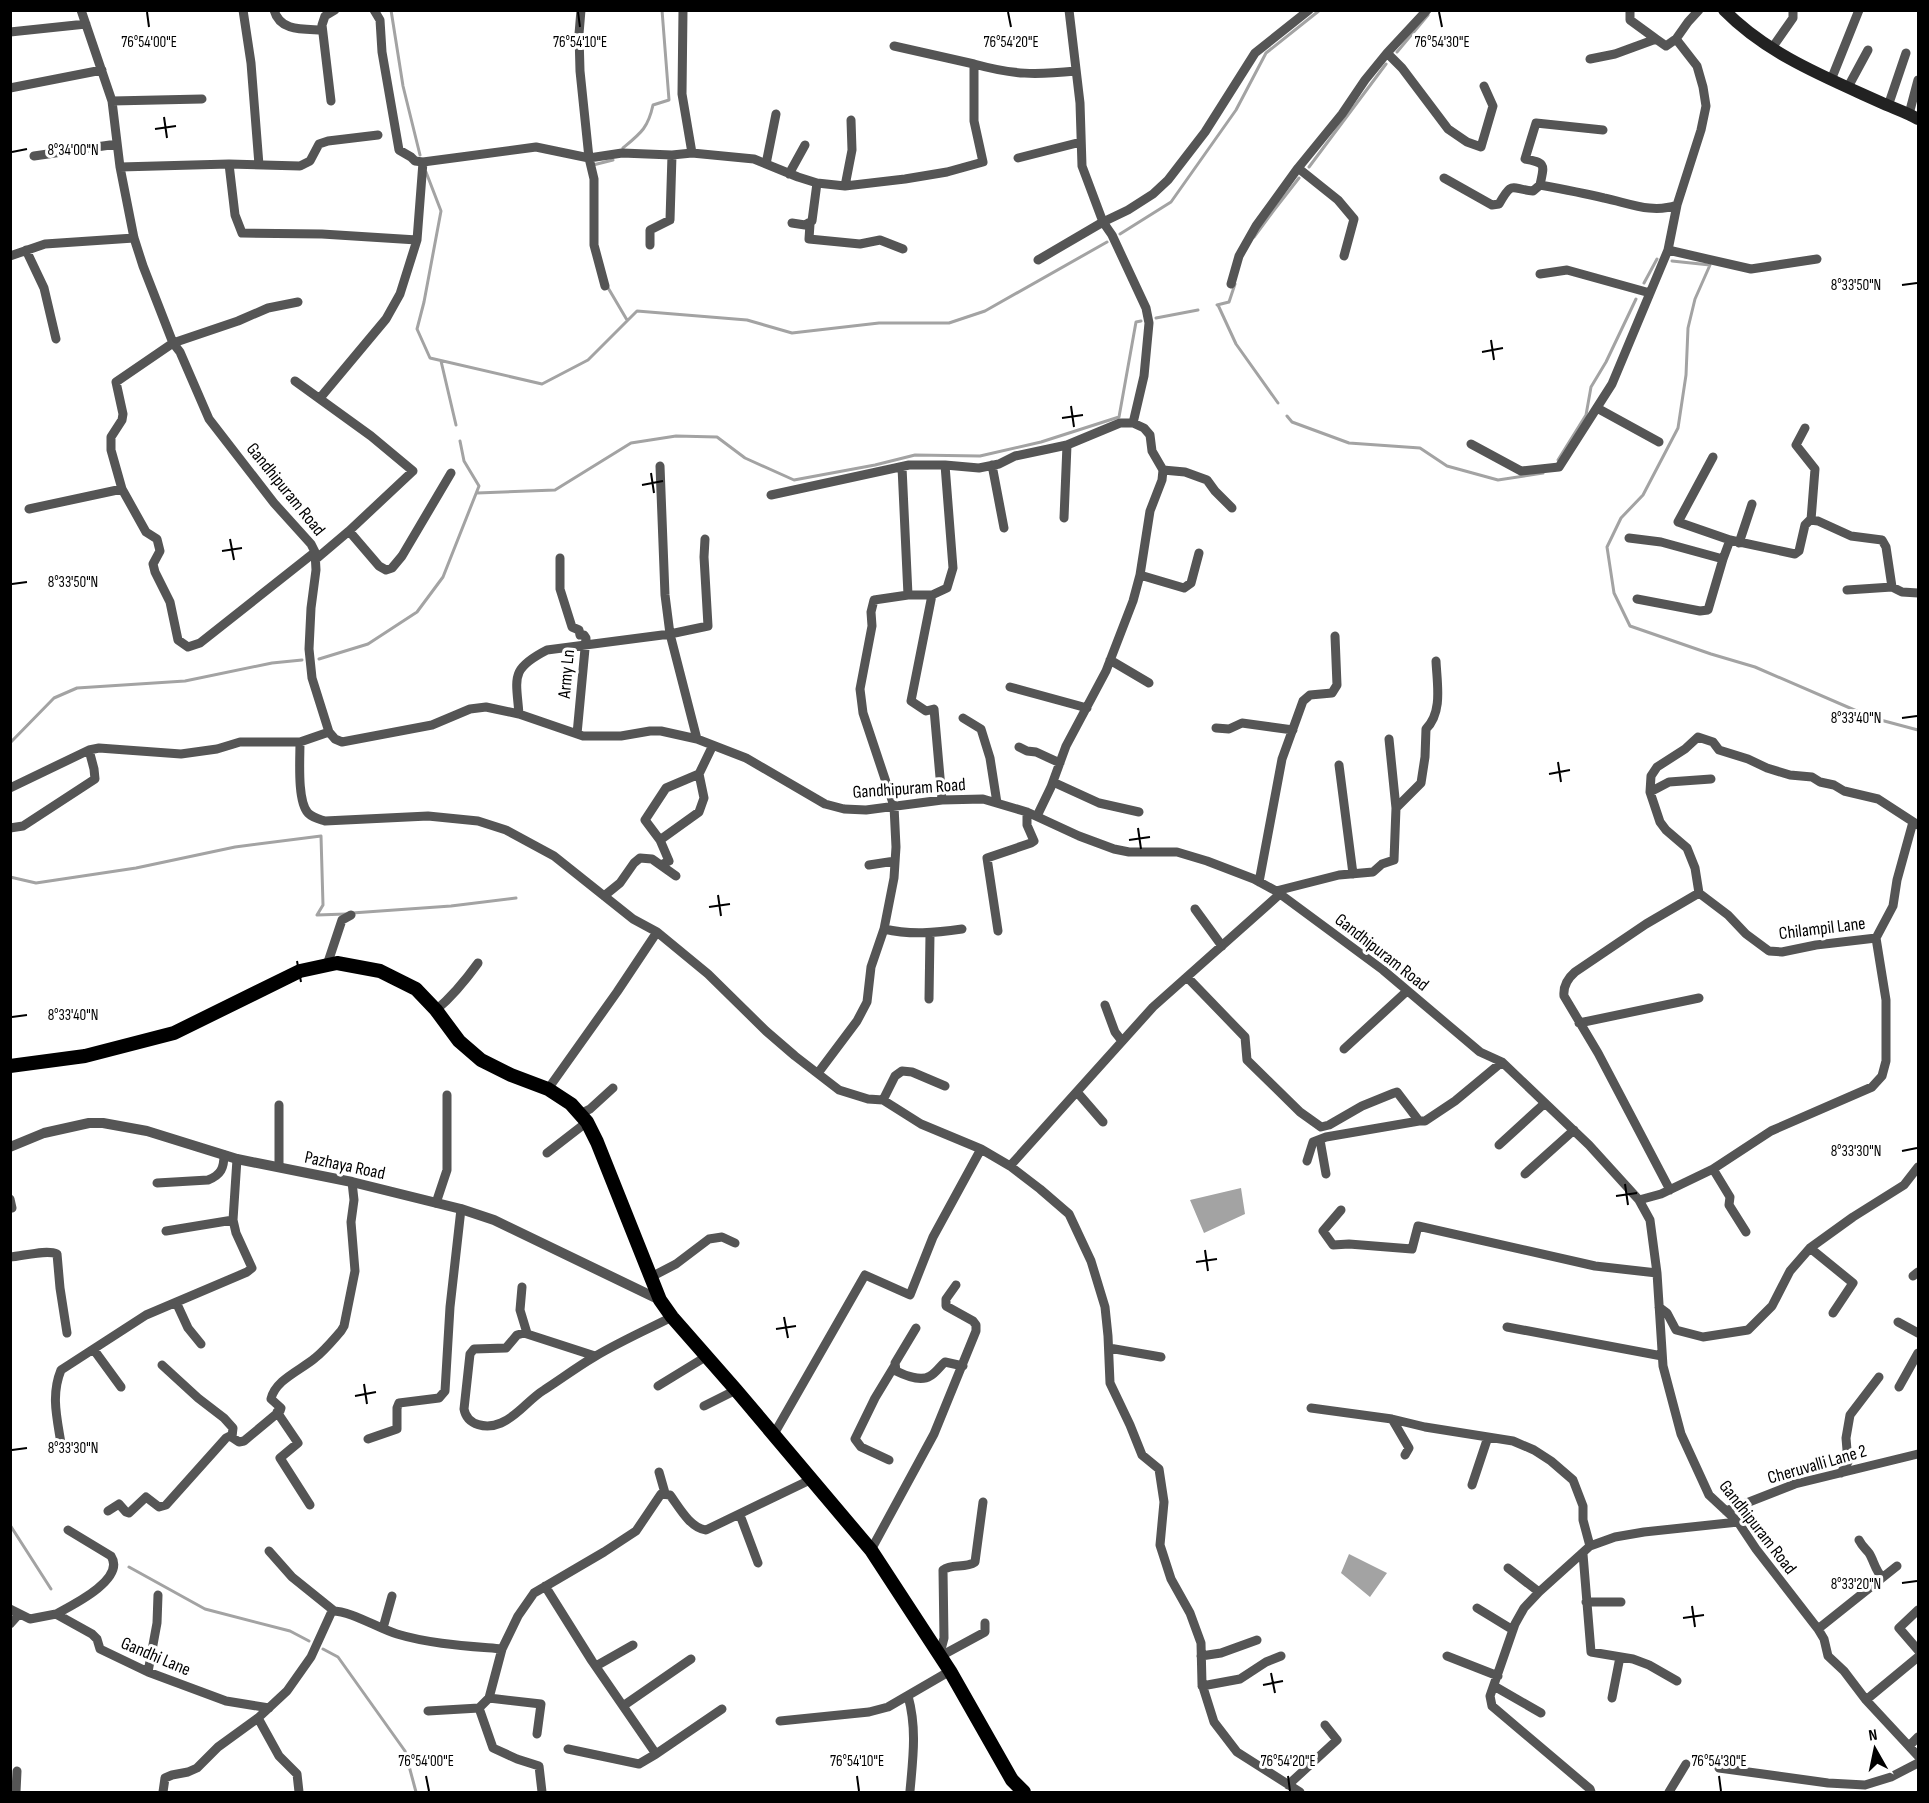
<svg xmlns="http://www.w3.org/2000/svg" width="1929" height="1803" font-family="'Sofia Sans Condensed',sans-serif">
<style>
.water{fill:#a3a3a3}
.lines{fill:none;stroke-linecap:round;stroke-linejoin:round}
.stream{stroke:#a3a3a3;stroke-width:3}
.minor{stroke:#555;stroke-width:9}
.tertiary{stroke:#555;stroke-width:10}
.secondary{stroke:#222;stroke-width:12}
.primary{stroke:#000;stroke-width:14}
.ticks{fill:none;stroke:#000;stroke-width:2}
.labels{text-anchor:middle;stroke-width:6;stroke-linejoin:round;paint-order:stroke}
.street-label{font-size:18px;fill:#000;stroke:#fff}
.ticks-label{font-size:15px;text-anchor:middle;fill:#000;stroke:#fff;stroke-width:6;stroke-linejoin:round;paint-order:stroke}
</style>
<rect width="100%" height="100%" fill="#fff"/>
<path class="water" d="M 1241,1188 L 1245,1214 L 1204,1233 L 1190,1200 Z
M 1349,1554 L 1387,1573 L 1370,1597 L 1341,1573 Z"/>
<g class="lines">
<path class="stream" d="M 391,10 L 403,86 L 420,155
M 1397,52 L 1428,15
M 623,148 C 641,133 648,128 653,105 L 669,100 L 662,10
M 593,167 L 593,165 L 613,160
M 1309,167 L 1386,64
M 426,172 L 441,211 L 424,302 L 417,329 L 430,358 L 542,384 L 588,360 L 637,311 L 747,320 L 792,333 L 879,323 L 949,323 L 985,311 L 1107,242
M 1120,234 L 1171,202 L 1236,110 L 1266,53 L 1320,10
M 1254,237 L 1274,210 L 1299,178
M 1672,261 L 1710,265 L 1695,299 L 1688,328 L 1686,375 L 1678,428 L 1643,495 L 1621,518 L 1607,547 L 1614,593 L 1630,626 L 1711,654 L 1755,667 L 1873,718 L 1918,730
M 1644,283 L 1657,259
M 607,286 L 627,320
M 1217,305 L 1229,302 L 1235,284
M 1218,305 L 1236,344 L 1278,403
M 1156,318 L 1198,310
M 441,361 L 456,425
M 1287,416 L 1292,422 L 1349,443 L 1420,448 L 1447,466 L 1498,480 L 1543,473
M 1558,460 L 1586,415 L 1591,387 L 1606,362 L 1636,299
M 477,493 L 555,490 L 631,443 L 676,436 L 717,437 L 745,458 L 794,480 L 875,465 L 915,455 L 980,456 L 1041,442 L 1119,417 L 1136,322 L 1141,321
M 319,659 L 368,644 L 417,612 L 443,577 L 479,486 L 464,461 L 460,441
M 10,743 L 54,698 L 77,688 L 185,681 L 272,663 L 302,660
M 10,877 L 36,883 L 136,868 L 235,847 L 321,836 L 323,905 L 317,915 L 346,914
M 352,913 L 451,906 L 516,898
M 10,1525 L 51,1589
M 129,1567 L 205,1609 L 290,1631 L 309,1641
M 323,1649 L 338,1657 L 405,1751 L 416,1792"/>
<path class="minor" d="M 81,10 L 112,101 L 120,167 L 134,238 L 143,266 L 173,343 L 180,352 L 209,419 L 274,503 L 311,544 L 315,552 L 316,570 L 311,608 L 309,649 L 312,678 L 329,732 L 335,739 L 342,742 L 432,725 L 470,709 L 486,707 L 519,714 L 583,736 L 621,736 L 650,731 L 661,731 L 697,739 L 746,758 L 825,804 L 844,809 L 866,810 L 942,800 L 983,799 L 1027,812 L 1079,836 L 1114,849 L 1129,852 L 1177,852 L 1207,861 L 1254,879 L 1276,891 L 1383,970 L 1480,1052 L 1502,1062 L 1589,1145 L 1639,1200 L 1650,1220 L 1657,1273 L 1663,1366 L 1681,1434 L 1709,1495 L 1738,1522 L 1756,1549 L 1818,1629 L 1824,1639 L 1828,1656 L 1844,1671 L 1866,1700 L 1918,1756
M 243,10 L 251,63 L 259,165
M 274,10 C 280,32 304,29 322,30
M 374,10 L 380,20 L 382,52 L 399,150 L 411,157 L 415,161 L 423,162
M 581,10 L 579,34 L 580,71 L 589,158 L 594,179 L 594,245 L 605,286
M 683,10 L 682,94 L 692,153
M 1630,10 L 1630,20 L 1656,39
M 10,32 L 86,24
M 894,46 L 974,64
M 1772,48 L 1793,18 L 1793,10
M 1387,53 L 1427,10
M 1590,59 L 1615,54 L 1656,39 L 1666,46 L 1676,39
M 1831,80 L 1859,10
M 1848,87 L 1868,50
M 10,88 L 102,70
M 112,101 L 202,99
M 331,101 L 322,25 L 325,16 L 335,10
M 1888,106 L 1906,53
M 1909,114 L 1918,80
M 1603,130 L 1536,123 L 1525,159 C 1547,163 1544,165 1540,185 C 1562,189 1583,193 1604,198 C 1629,203 1652,214 1677,205 L 1701,130 L 1706,106 L 1703,87 L 1697,66 L 1676,39 L 1688,22 L 1699,10
M 34,156 L 117,144
M 1018,158 L 1081,142
M 229,164 L 300,166 L 310,161 L 319,144 L 328,141 L 378,135
M 766,164 L 776,114
M 120,167 L 229,164 L 235,215 L 242,233 L 322,234 L 417,240 L 423,162 L 536,147 L 589,158 L 622,153 L 672,155 L 692,153 L 754,159 L 798,177 L 817,183 L 845,186 L 905,179 L 947,172 L 983,162 L 974,121 L 974,64 C 1014,75 1035,75 1076,71
M 1298,168 L 1338,200 L 1354,219 L 1344,256
M 789,174 L 805,145
M 1444,178 L 1492,205 L 1499,204 C 1513,180 1510,189 1533,191 L 1540,185
M 845,186 L 852,150 L 851,120
M 792,223 L 805,225 L 812,221 L 817,183
M 810,224 L 809,239 L 860,244 L 880,240 L 903,249
M 650,245 L 650,230 L 670,220 L 672,155
M 26,250 L 44,288 L 56,339
M 1668,250 L 1751,269 L 1817,259
M 10,256 L 45,244 L 134,238
M 1038,260 L 1103,222 L 1128,210 L 1153,194 L 1168,180 L 1205,132 L 1255,53 L 1309,10
M 1540,274 L 1567,270 L 1650,293
M 1231,284 L 1239,256 L 1256,226 L 1298,168 L 1342,114 L 1365,80 L 1387,53 L 1402,68 L 1448,129 L 1467,142 L 1481,147 L 1493,106 L 1484,86
M 295,381 L 371,436 L 413,471 L 349,531 L 316,559
M 320,398 L 386,319 L 400,294 L 417,240
M 1597,408 L 1659,442
M 1805,428 L 1796,445 L 1815,469 L 1811,520
M 1471,444 L 1521,471 L 1559,467 L 1612,384 L 1668,250 L 1677,205
M 1713,457 L 1678,522 L 1730,540 L 1795,554 L 1799,551 L 1805,525 L 1810,520 L 1818,521 L 1851,536 L 1882,540 L 1886,547 L 1892,587 L 1902,592 L 1918,593
M 992,465 L 1004,528
M 660,466 L 665,595 L 670,634 L 697,739
M 902,467 L 908,595 L 932,595 L 947,588 L 953,568 L 945,465
M 1163,470 L 1185,472 L 1207,480 L 1215,491 L 1232,508
M 122,489 L 111,450 L 111,437 L 122,420 L 123,414 L 116,382 L 173,343 L 238,321 L 268,308 L 298,302
M 771,495 L 909,465 L 945,465 L 979,468 L 999,464 L 1015,456 L 1067,445 L 1120,423 L 1133,423
M 29,509 L 122,489 L 146,532 L 157,539 L 160,551 L 153,564 L 155,572 L 170,602 L 178,640 L 188,647 L 200,643 L 315,552
M 1064,518 L 1067,445
M 349,531 L 379,566 L 386,570 L 392,568 L 402,556 L 451,473
M 1629,538 L 1661,542 L 1723,559 L 1730,540
M 1739,543 L 1752,504
M 560,558 L 560,589 L 572,627 L 579,630 L 580,635 L 584,635 L 586,638 L 577,734
M 1140,575 L 1184,588 L 1191,583 L 1199,553
M 1847,590 L 1892,587
M 932,595 L 911,701 L 926,711 L 934,709 L 942,800
M 1637,599 L 1700,611 L 1708,610 L 1723,559
M 1110,660 L 1149,683
M 1010,687 L 1087,708
M 519,714 C 516,677 510,669 547,650 L 670,634 L 708,626 L 704,557 L 705,539
M 963,718 L 981,729 L 990,758 L 997,803
M 1216,728 L 1229,729 L 1242,723 L 1293,730
M 1389,739 L 1396,808
M 300,742 C 300,759 297,801 308,813 C 313,818 319,819 325,821 L 428,816 L 478,821 L 506,830 L 554,856 L 633,919 L 657,932 L 708,974 L 766,1031 L 795,1056 L 839,1090 L 868,1099 L 883,1100 L 921,1124 L 981,1149 L 1010,1166 L 1040,1189 L 1069,1214 L 1091,1261 L 1105,1307 L 1108,1336 L 1110,1383 L 1130,1425 L 1142,1455 L 1159,1469 L 1164,1502 L 1160,1545 L 1171,1579 L 1190,1613 L 1201,1643 L 1202,1684 L 1214,1722 L 1237,1752 L 1300,1792
M 1019,747 L 1027,751 L 1036,752 L 1060,763
M 1339,765 L 1353,874
M 1053,782 L 1099,803 L 1139,812
M 10,788 L 89,750 L 99,748 L 181,754 L 217,749 L 240,742 L 300,742 L 329,732
M 1650,792 L 1669,782 L 1711,779
M 1037,816 L 1051,787 L 1066,746 L 1106,671 L 1133,601 L 1140,575 L 1150,511 L 1162,480 L 1163,470 L 1152,451 L 1150,435 L 1144,428 L 1133,423 L 1144,376 L 1149,323 L 1146,308 L 1112,235 L 1103,222 L 1082,166 L 1080,103 L 1069,10
M 10,828 L 23,826 L 95,779 L 94,769 L 89,750
M 660,840 L 699,812 L 704,798 L 699,774
M 661,865 L 669,861 L 660,840 L 645,820 L 666,788 L 699,774 L 713,745
M 869,865 L 895,861
M 1259,882 L 1282,759 L 1303,701 L 1310,695 L 1332,693 L 1337,685 L 1335,636
M 1276,891 L 1339,875 L 1373,872 L 1382,864 L 1394,860 L 1396,808 L 1421,783 L 1425,757 L 1426,729 C 1443,712 1437,684 1436,661
M 1699,893 L 1695,868 L 1687,848 L 1666,830 L 1660,822 L 1650,792 L 1651,776 L 1657,767 L 1685,749 L 1698,737 L 1713,742 L 1719,750 L 1748,759 L 1767,768 L 1790,775 L 1812,777 L 1820,782 L 1834,785 L 1844,791 L 1878,799 L 1918,825
M 604,896 L 620,883 L 634,863 L 640,858 L 652,859 L 676,876
M 1195,909 L 1222,946
M 884,929 C 910,935 935,933 962,929
M 998,931 L 987,858 L 1031,843 L 1034,841 L 1027,825 L 1027,812
M 1876,938 L 1893,906 L 1897,880 L 1913,822
M 327,965 L 342,920 L 351,915
M 1187,977 L 1245,1037 L 1247,1060 L 1300,1112 L 1321,1127 L 1329,1125 L 1362,1106 L 1394,1093 L 1397,1092 L 1419,1121 L 1425,1121 L 1455,1101 L 1502,1062
M 929,999 L 930,934
M 1105,1005 L 1115,1032 L 1122,1041
M 436,1010 C 453,996 465,981 478,963
M 1579,1023 L 1699,998
M 1344,1049 L 1407,991
M 818,1073 L 857,1021 L 867,1002 L 871,967 L 884,929 L 894,878 L 896,847 L 894,806 L 863,713 L 860,689 L 872,626 L 871,612 L 874,600 L 908,595
M 548,1089 L 617,992 L 657,932
M 1077,1092 L 1103,1122
M 883,1100 L 895,1076 L 902,1071 L 912,1072 L 945,1086
M 580,1114 L 590,1109 L 613,1088
M 1320,1140 L 1326,1174
M 1499,1145 L 1545,1103
M 547,1153 L 587,1122
M 1307,1161 L 1313,1142 L 1326,1137 L 1419,1121
M 1010,1166 L 1153,1007 L 1280,894
M 279,1167 L 279,1105
M 1713,1169 L 1730,1197 L 1729,1205 L 1746,1232
M 1525,1174 L 1574,1130
M 157,1183 L 208,1180 C 221,1175 224,1168 224,1155
M 10,1199 L 12,1208
M 1639,1200 L 1661,1194 L 1713,1169 L 1771,1131 L 1872,1087 L 1882,1076 L 1886,1061 L 1886,1000 L 1876,938 L 1816,945 L 1782,952 L 1769,951 L 1746,934 L 1728,915 L 1699,893 L 1646,924 L 1575,972 C 1567,979 1563,986 1564,996 L 1598,1053 L 1670,1190
M 436,1203 L 447,1170 L 447,1095
M 1341,1210 L 1323,1231 L 1333,1245 L 1349,1244 L 1412,1249 L 1418,1226 L 1595,1266 L 1657,1273
M 166,1231 L 233,1220
M 1810,1248 L 1853,1283 L 1833,1313
M 10,1257 C 23,1256 47,1249 57,1254 L 60,1288 L 67,1333
M 1913,1276 L 1918,1272
M 651,1277 L 676,1264 L 709,1239 L 722,1237 L 735,1243
M 522,1287 L 520,1310 L 527,1333
M 176,1302 L 188,1328 L 201,1344
M 1659,1307 L 1667,1313 L 1676,1330 L 1703,1337 L 1748,1330 L 1772,1306 L 1790,1271 L 1810,1248 L 1853,1217 L 1904,1185 L 1918,1167
M 1898,1322 L 1918,1333
M 1507,1327 L 1662,1356
M 916,1328 L 895,1363 L 896,1371 C 904,1375 921,1382 930,1376 C 936,1373 940,1366 945,1362 L 963,1366
M 1109,1348 L 1161,1357
M 94,1350 L 121,1387
M 595,1356 L 524,1333 L 517,1335 L 506,1348 L 474,1349 L 470,1354 L 464,1409 C 467,1426 487,1429 501,1423 C 518,1416 529,1399 544,1390 C 561,1379 577,1367 594,1357 C 619,1342 646,1330 672,1317
M 162,1365 L 198,1398 L 224,1418 L 233,1428 L 232,1437
M 658,1386 L 707,1356
M 1899,1387 L 1918,1353
M 704,1406 L 736,1390
M 1311,1408 L 1392,1419 L 1425,1427 L 1513,1441 L 1534,1450 L 1551,1461 L 1573,1480 L 1583,1506 L 1583,1520 L 1590,1546
M 277,1412 L 298,1443 L 280,1458 L 310,1505
M 1392,1419 L 1409,1448 L 1405,1455
M 774,1434 L 865,1275 L 910,1295 L 933,1237 L 981,1149
M 368,1439 L 397,1429 L 397,1408 L 399,1403 L 439,1398 L 445,1391 L 450,1307 L 461,1209
M 62,1450 C 58,1421 50,1397 61,1370 L 146,1315 L 247,1272 L 252,1268 L 236,1233 L 233,1220 L 237,1159
M 889,1460 L 861,1447 L 855,1439 L 875,1398 L 895,1365
M 659,1472 L 665,1493
M 1841,1473 L 1848,1462 L 1846,1438 L 1850,1415 L 1879,1377
M 1472,1485 L 1488,1437
M 108,1511 L 119,1504 L 126,1512 L 129,1513 L 146,1497 L 159,1507 L 166,1505 L 226,1438 L 230,1436 L 239,1442 L 244,1441 L 280,1411 L 281,1408 L 271,1399 C 275,1380 301,1370 315,1358 C 325,1350 333,1340 341,1331 L 344,1326 L 355,1271 L 351,1222 L 354,1200 L 352,1182
M 1726,1511 L 1795,1484 L 1918,1454
M 740,1515 L 758,1563
M 1859,1540 C 1862,1546 1865,1548 1869,1553 C 1874,1561 1875,1570 1882,1577
M 871,1550 L 934,1434 L 976,1331 L 976,1325 L 973,1321 L 946,1306 L 946,1299 L 956,1285
M 269,1551 L 292,1577 L 333,1610
M 1583,1554 L 1591,1652 L 1633,1659 L 1649,1665 L 1677,1681
M 1508,1568 L 1539,1592
M 545,1586 L 592,1661 L 656,1754 L 722,1709
M 1586,1602 L 1621,1602
M 1477,1608 L 1513,1630
M 10,1609 L 30,1619 L 56,1614 L 92,1634 L 97,1639 L 100,1649 L 148,1672 L 226,1701 L 269,1708
M 1918,1610 L 1899,1628 L 1918,1650
M 56,1614 C 73,1605 126,1579 111,1556 L 68,1530
M 10,1624 L 19,1614
M 383,1628 L 392,1596
M 1818,1629 L 1897,1566
M 1201,1656 L 1221,1653 L 1257,1640
M 1447,1656 L 1498,1676
M 939,1657 L 944,1638 L 943,1570 C 952,1563 965,1569 975,1562 L 983,1502
M 939,1657 L 985,1632 L 985,1623
M 596,1666 L 633,1645
M 148,1672 L 157,1623 L 158,1595
M 1202,1686 L 1240,1679 L 1266,1662 L 1281,1656
M 1494,1686 L 1541,1713
M 908,1696 C 917,1728 913,1758 910,1791
M 489,1698 L 502,1649
M 1612,1698 L 1620,1657
M 1866,1700 L 1918,1657
M 623,1706 L 691,1659
M 479,1708 L 493,1748 L 517,1759 L 539,1766 L 542,1792
M 428,1711 L 479,1708 L 489,1698 L 541,1704 L 537,1734
M 258,1718 L 279,1756 L 297,1774 L 299,1792
M 780,1721 L 869,1712 L 888,1707 L 950,1671
M 1909,1746 L 1918,1737
M 568,1749 L 639,1764 L 656,1754
M 1719,1768 L 1828,1783 L 1865,1785 L 1891,1777 L 1918,1763
M 1288,1785 L 1337,1740 L 1325,1725
M 16,1792 L 17,1771
M 163,1792 L 165,1778 L 172,1775 L 188,1772 L 197,1768 L 218,1747 L 258,1718 L 287,1691 L 311,1657 L 332,1611 C 352,1611 377,1628 397,1634 C 430,1644 468,1646 502,1649 L 518,1616 L 534,1593 L 604,1552 L 636,1531 L 661,1494 L 670,1495 C 679,1507 690,1528 706,1530 L 812,1479
M 1591,1792 L 1590,1789 L 1492,1706 L 1490,1696 L 1515,1624 L 1524,1608 L 1539,1592 L 1590,1546 L 1615,1537 L 1644,1532 L 1738,1522
M 1669,1792 L 1686,1764"/>
<path class="tertiary" d="M 10,1147 L 44,1133 L 89,1123 L 103,1123 L 147,1131 L 237,1159 L 352,1182 L 461,1209 L 494,1220 L 660,1300"/>
<path class="secondary" d="M 1724,10 C 1767,54 1825,77 1880,102 C 1893,108 1906,112 1918,119"/>
<path class="primary" d="M 10,1066 L 85,1056 L 174,1033 L 300,971 L 337,963 L 380,971 L 416,989 L 436,1010 L 459,1041 L 481,1060 L 511,1075 L 548,1089 L 571,1104 L 587,1122 L 597,1142 L 660,1300 L 672,1317 L 736,1390 L 871,1550 L 950,1671 L 1012,1780 L 1024,1792"/>
</g>
<path class="ticks" d="M 147,12 L 149,27M 578,12 L 580,27M 1008,12 L 1011,27M 1439,12 L 1442,27M 164,117 L 167,138M 155,129 L 176,126M 12,152 L 27,149M 1902,285 L 1917,283M 1491,340 L 1494,360M 1482,352 L 1503,348M 1071,406 L 1074,427M 1062,418 L 1083,415M 651,473 L 654,493M 642,485 L 663,481M 230,539 L 234,560M 222,551 L 242,548M 12,584 L 27,582M 1902,718 L 1917,716M 1558,762 L 1561,782M 1549,774 L 1570,770M 1138,828 L 1141,849M 1129,840 L 1150,837M 718,895 L 721,916M 709,907 L 730,904M 297,961 L 301,982M 289,973 L 309,970M 12,1017 L 27,1015M 1902,1151 L 1917,1148M 1625,1184 L 1628,1205M 1616,1196 L 1637,1193M 1205,1250 L 1208,1271M 1196,1262 L 1217,1259M 784,1317 L 788,1338M 776,1329 L 796,1326M 364,1384 L 367,1404M 355,1396 L 376,1392M 12,1450 L 27,1448M 1902,1583 L 1917,1581M 1692,1606 L 1695,1627M 1683,1618 L 1704,1615M 1271,1673 L 1275,1693M 1263,1685 L 1283,1681M 426,1776 L 429,1791M 857,1776 L 859,1791M 1288,1776 L 1290,1791M 1719,1776 L 1721,1791"/>
<g class="labels">
<g class="street-label">
<text transform="translate(286 489) rotate(51)" y="6">Gandhipuram Road</text>
<text transform="translate(566 674) rotate(-85)" y="6">Army Ln</text>
<text transform="translate(909 788) rotate(-4)" y="6">Gandhipuram Road</text>
<text transform="translate(1822 928) rotate(-7)" y="6">Chilampil Lane</text>
<text transform="translate(1382 952) rotate(38)" y="6">Gandhipuram Road</text>
<text transform="translate(345 1165) rotate(12)" y="6">Pazhaya Road</text>
<text transform="translate(1817 1464) rotate(-16)" y="6">Cheruvalli Lane 2</text>
<text transform="translate(1758 1527) rotate(52)" y="6">Gandhipuram Road</text>
<text transform="translate(156 1656) rotate(23)" y="6">Gandhi Lane</text>
</g>
</g>
<g class="ticks-label">
<text x="149" y="47">76°54'00"E</text>
<text x="580" y="47">76°54'10"E</text>
<text x="1011" y="47">76°54'20"E</text>
<text x="1442" y="47">76°54'30"E</text>
<text x="73" y="155">8°34'00"N</text>
<text x="1856" y="290">8°33'50"N</text>
<text x="73" y="587">8°33'50"N</text>
<text x="1856" y="723">8°33'40"N</text>
<text x="73" y="1020">8°33'40"N</text>
<text x="1856" y="1156">8°33'30"N</text>
<text x="73" y="1453">8°33'30"N</text>
<text x="1856" y="1589">8°33'20"N</text>
<text x="426" y="1766">76°54'00"E</text>
<text x="857" y="1766">76°54'10"E</text>
<text x="1288" y="1766">76°54'20"E</text>
<text x="1719" y="1766">76°54'30"E</text>
</g>
<rect width="1929" height="1803" fill="none" stroke="#000000" stroke-width="24"/>
<g transform="translate(1875 1749) rotate(351)" stroke="#ffffff" stroke-width="4.5" paint-order="stroke">
<path d="M0-4.5L10 22L0 15L-10 22Z" fill="#000000"/>
<text y="-9" font-size="16" font-weight="bold" text-anchor="middle" fill="#000000">N</text>
</g>
</svg>
